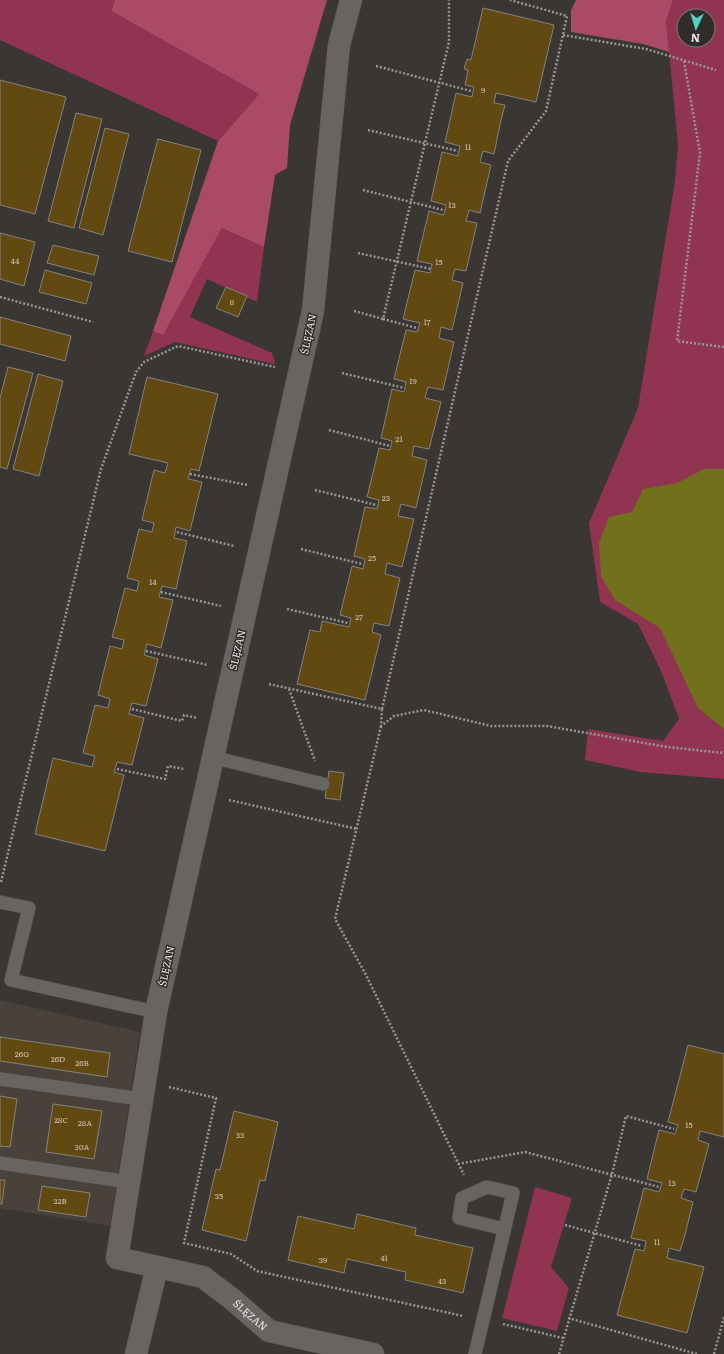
<svg xmlns="http://www.w3.org/2000/svg" width="724" height="1354" font-family="Literata,serif">
<style>
.built{fill:#49413b}
.green{fill:#903451;fill-rule:evenodd}
.forest{fill:#aa4a66}
.water{fill:#71711d}
.building{fill:#624912;stroke:#858380}
.lines{fill:none;stroke-linecap:round;stroke-linejoin:round}
.service-casing{stroke:#565351;stroke-width:14}
.minor-casing{stroke:#565351;stroke-width:23}
.path{stroke:#999694;stroke-width:2.5;stroke-dasharray:2 2;stroke-linecap:butt}
.service{stroke:#676461;stroke-width:13}
.minor{stroke:#676461;stroke-width:22}
.labels{text-anchor:middle;stroke-width:3;stroke-linejoin:round;paint-order:stroke}
.number-label{font-size:8px;fill:#ccc3b5}
.street-label{font-size:10px;fill:#efeceb;stroke:#2f2c29}
</style>
<rect width="100%" height="100%" fill="#393633"/>
<path class="built" d="M 0,1000 L 140,1032 L 110,1226 L 0,1208 Z"/>
<path class="green" d="M 0,0 L 115,0 L 111,11 L 259,94 L 218,141 L 0,40 Z
M 673,0 L 724,0 L 724,779 L 640,772 L 585,760 L 588,729 L 663,741 L 679,719 L 661,671 L 638,624 L 600,602 L 589,523 L 638,408 L 675,181 L 678,145 L 666,21 ZM 684,16 L 708,16 L 708,40 L 684,40 Z
M 222,228 L 264,247 L 257,302 L 207,279 L 190,317 L 272,353 L 275,362 L 274,364 L 175,342 L 144,356 L 153,331 L 163,334 Z
M 535,1187 L 572,1198 L 551,1267 L 569,1288 L 557,1331 L 502,1318 Z"/>
<path class="forest" d="M 115,0 L 327,0 L 290,125 L 287,168 L 275,175 L 264,247 L 222,228 L 163,335 L 153,331 L 218,141 L 259,94 L 111,11 Z
M 576,0 L 673,0 L 666,21 L 669,52 L 643,44 L 571,32 L 571,10 Z"/>
<path class="water" d="M 704,469 L 724,469 L 724,729 L 698,708 L 660,628 L 615,600 L 601,576 L 599,543 L 609,517 L 632,512 L 643,489 L 677,483 Z"/>
<path class="building" d="M 483,8 L 554,25 L 536,102 L 496,93 L 494,103 L 505,105 L 501,120 L 494,154 L 483,151 L 480,162 L 491,165 L 480,213 L 469,210 L 466,221 L 477,223 L 466,271 L 455,269 L 452,280 L 463,283 L 452,330 L 441,327 L 439,338 L 454,342 L 443,390 L 428,387 L 425,398 L 441,402 L 429,449 L 414,446 L 412,456 L 427,460 L 416,508 L 401,504 L 398,516 L 414,519 L 402,567 L 387,563 L 385,574 L 400,578 L 389,626 L 374,623 L 372,632 L 381,635 L 365,700 L 297,684 L 310,630 L 320,632 L 322,621 L 349,627 L 351,618 L 340,615 L 352,566 L 363,569 L 365,559 L 354,556 L 365,507 L 377,509 L 379,500 L 367,497 L 371,481 L 379,448 L 390,450 L 392,441 L 381,438 L 392,389 L 404,392 L 406,382 L 394,379 L 406,330 L 417,332 L 420,323 L 403,319 L 415,270 L 430,273 L 432,264 L 417,261 L 429,211 L 444,215 L 446,205 L 431,201 L 442,152 L 458,156 L 460,146 L 445,142 L 456,93 L 472,97 L 474,87 L 465,85 L 468,70 L 464,69 L 467,59 L 471,60 Z
M 0,80 L 66,97 L 35,214 L 0,205 Z
M 76,113 L 102,119 L 74,228 L 48,221 Z
M 105,128 L 129,134 L 103,235 L 79,228 Z
M 158,139 L 201,150 L 172,262 L 128,251 Z
M 0,233 L 35,242 L 24,286 L 0,279 Z
M 53,245 L 99,256 L 94,275 L 47,263 Z
M 45,270 L 92,283 L 86,304 L 39,292 Z
M 226,287 L 247,296 L 238,317 L 216,308 Z
M 0,317 L 71,336 L 65,361 L 0,344 Z
M 8,367 L 33,373 L 7,469 L 0,467 L 0,398 Z
M 38,374 L 63,381 L 39,476 L 13,469 Z
M 147,377 L 218,394 L 199,471 L 191,469 L 188,479 L 202,482 L 190,531 L 176,527 L 174,538 L 187,541 L 176,589 L 162,586 L 159,597 L 173,600 L 161,648 L 147,644 L 144,655 L 158,659 L 146,706 L 132,703 L 129,714 L 144,718 L 132,765 L 117,762 L 114,772 L 124,775 L 105,851 L 35,834 L 53,758 L 92,767 L 95,756 L 83,753 L 95,705 L 108,708 L 110,699 L 98,695 L 110,646 L 122,649 L 124,640 L 112,637 L 125,588 L 137,591 L 139,581 L 127,578 L 139,529 L 152,532 L 154,523 L 142,520 L 154,470 L 165,473 L 168,463 L 129,454 Z
M 329,771 L 344,773 L 340,800 L 325,798 Z
M 0,1037 L 110,1053 L 107,1077 L 0,1061 Z
M 688,1045 L 724,1054 L 724,1137 L 700,1131 L 698,1140 L 709,1144 L 696,1192 L 684,1189 L 681,1198 L 693,1202 L 685,1235 L 680,1251 L 669,1248 L 667,1258 L 704,1267 L 687,1333 L 617,1315 L 635,1249 L 644,1251 L 646,1241 L 631,1238 L 644,1188 L 659,1192 L 662,1183 L 647,1179 L 659,1130 L 675,1134 L 678,1125 L 668,1122 Z
M 0,1096 L 17,1099 L 10,1147 L 0,1146 Z
M 53,1104 L 102,1111 L 94,1159 L 46,1152 Z
M 234,1111 L 278,1122 L 265,1181 L 260,1180 L 246,1241 L 202,1230 L 216,1169 L 220,1170 Z
M 0,1180 L 5,1180 L 2,1204 L 0,1204 Z
M 42,1186 L 90,1193 L 86,1217 L 38,1210 Z
M 357,1214 L 416,1228 L 415,1235 L 473,1248 L 463,1293 L 405,1280 L 406,1272 L 347,1259 L 344,1273 L 288,1260 L 298,1216 L 354,1229 Z"/>
<g class="lines">
<defs>
<path id="service" d="M 212,757 L 323,784
M 0,902 L 29,908 L 11,980 L 156,1012
M 0,1079 L 141,1099
M 0,1163 L 129,1182
M 475,1354 L 513,1193 L 487,1187 L 462,1198 L 459,1218 L 504,1229"/>
<g id="minor">
<path id="s1" d="M 351,0 L 339,45 L 313,311 L 156,1012 L 117,1258 L 203,1277 L 232,1299 L 269,1331 L 373,1354"/>
<path d="M 136,1354 L 157,1267"/>
</g>
</defs>
<use href="#service" class="service-casing"/>
<use href="#minor" class="minor-casing"/>
<path class="path" d="M 563,35 L 646,49 L 716,70
M 684,61 L 700,153 L 677,341 L 724,347
M 376,66 L 471,91
M 368,130 L 458,151
M 363,190 L 443,210
M 358,253 L 431,269
M 0,297 L 93,322
M 354,311 L 383,319 L 449,42 L 449,0
M 383,319 L 417,328
M 342,373 L 404,388
M 329,430 L 390,446
M 190,474 L 248,485
M 315,490 L 376,505
M 177,532 L 234,546
M 301,549 L 362,564
M 161,592 L 221,606
M 287,609 L 348,623
M 146,651 L 208,665
M 269,684 L 382,709 L 381,726 L 394,716 L 424,710 L 491,726 L 547,726 L 667,747 L 724,753
M 289,689 L 315,761
M 132,709 L 182,721 L 184,715 L 197,718
M 382,709 L 508,161 L 546,111 L 567,16 L 510,0
M 381,726 L 335,919 L 366,975 L 464,1175
M 117,769 L 165,779 L 168,766 L 184,769
M 229,800 L 357,829
M 1,882 L 101,469 L 136,372 L 144,362 L 178,346 L 275,367
M 169,1087 L 216,1098 L 184,1243 L 231,1254 L 257,1271 L 463,1316
M 458,1164 L 525,1152 L 659,1187
M 565,1225 L 642,1246
M 568,1318 L 697,1354
M 503,1324 L 563,1338
M 559,1354 L 612,1174 L 626,1116 L 674,1129
M 714,1354 L 724,1317"/>
<use href="#service" class="service"/>
<use href="#minor" class="minor"/>
</g>
<g class="labels">
<g class="number-label">
<text x="483" y="93">9</text>
<text x="468" y="150">11</text>
<text x="452" y="208">13</text>
<text x="15" y="264">44</text>
<text x="439" y="265">15</text>
<text x="232" y="305">8</text>
<text x="427" y="325">17</text>
<text x="413" y="384">19</text>
<text x="399" y="442">21</text>
<text x="386" y="501">23</text>
<text x="372" y="561">25</text>
<text x="153" y="585">14</text>
<text x="359" y="620">27</text>
<text x="22" y="1057">26G</text>
<text x="58" y="1062">26D</text>
<text x="82" y="1066">26B</text>
<text x="61" y="1123">28C</text>
<text x="85" y="1126">28A</text>
<text x="689" y="1128">15</text>
<text x="240" y="1138">33</text>
<text x="82" y="1150">30A</text>
<text x="672" y="1186">13</text>
<text x="219" y="1199">35</text>
<text x="60" y="1204">32B</text>
<text x="657" y="1245">11</text>
<text x="384" y="1261">41</text>
<text x="323" y="1263">39</text>
<text x="442" y="1284">43</text>
</g>
<g class="street-label">
<text transform="translate(308 334) rotate(-78)" y="4">ŚLĘZAN</text>
<text transform="translate(237 650) rotate(-77)" y="4">ŚLĘZAN</text>
<text transform="translate(166 966) rotate(-78)" y="4">ŚLĘZAN</text>
<text dy="4" stroke="none"><textPath href="#s1" startOffset="1430">ŚLĘZAN</textPath></text>
</g>
</g>
<g transform="translate(696 28) rotate(184)"><circle r="19" fill="#2f2c29" stroke="#7c7977"/>
<path d="M0-3L7 15L0 10L-7 15Z" fill="#55cec4"/>
<text y="-6" font-size="11" font-weight="bold" text-anchor="middle" fill="#efeceb">N</text>
</g>
</svg>
